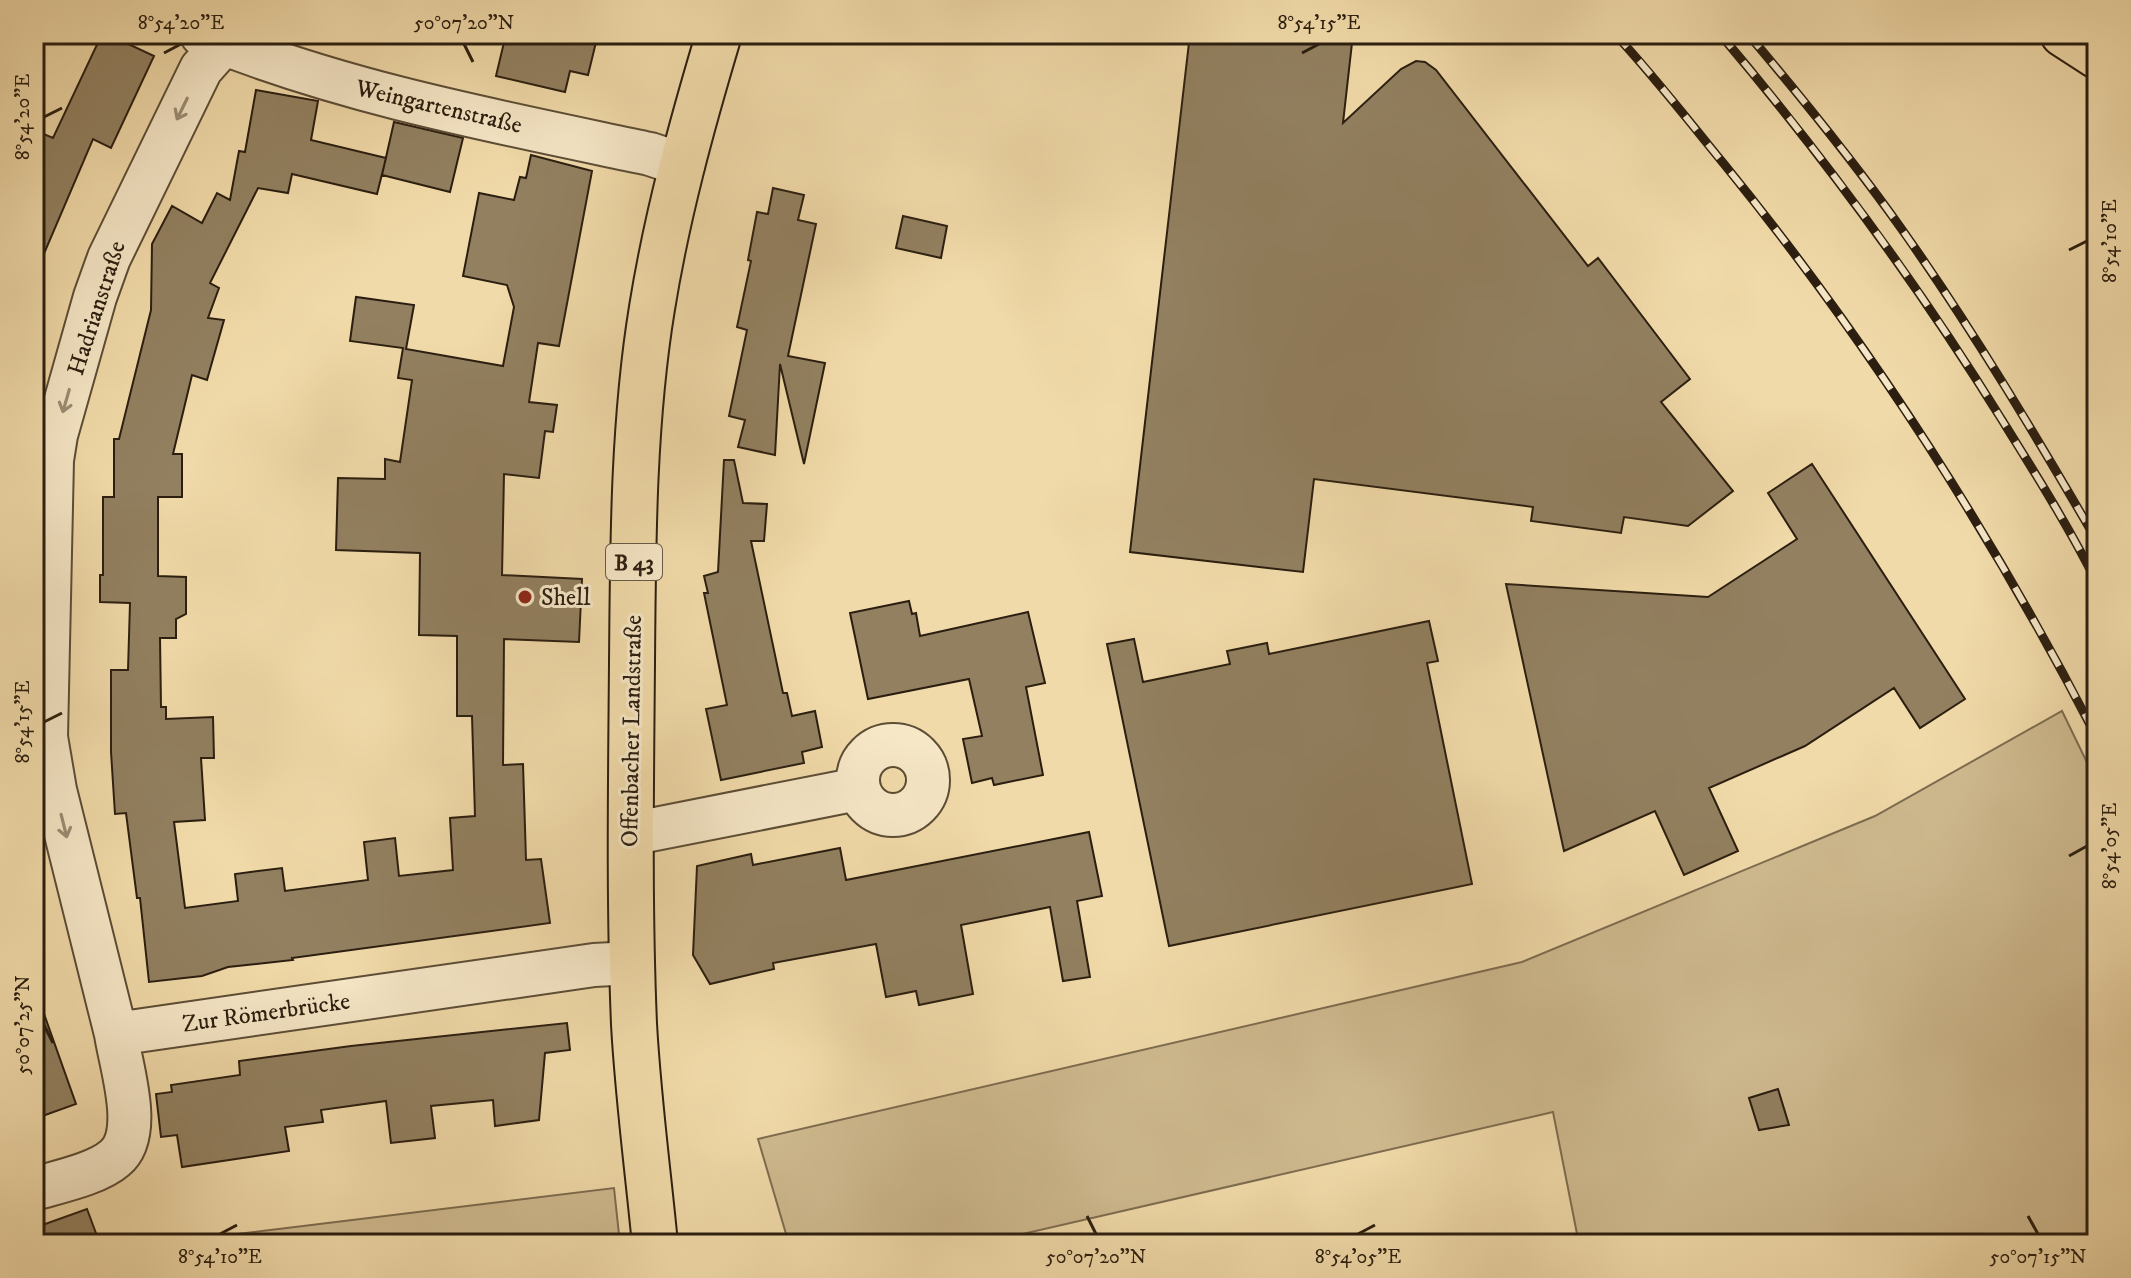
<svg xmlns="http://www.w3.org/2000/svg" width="2131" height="1278" font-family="'IM FELL DW Pica',serif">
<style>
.green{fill:#cfba8f;stroke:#7d6c50;stroke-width:2}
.building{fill:#928060;stroke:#2b1e10;stroke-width:2}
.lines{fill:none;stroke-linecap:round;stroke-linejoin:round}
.street-casing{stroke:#5c4d36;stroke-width:46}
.primary-casing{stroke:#2b1e10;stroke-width:48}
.street{stroke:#f6e7c7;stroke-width:42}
.primary{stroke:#f1daa9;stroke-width:44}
.rail-casing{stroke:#2b1e10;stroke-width:9}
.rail{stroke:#f6e7c7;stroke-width:6;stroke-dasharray:18;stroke-linecap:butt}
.oneway{stroke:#9b8d75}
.ticks{fill:none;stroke:#2b1e10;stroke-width:3}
.poi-dot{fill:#8f2418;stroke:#f6e7c7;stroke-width:3}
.labels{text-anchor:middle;stroke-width:6;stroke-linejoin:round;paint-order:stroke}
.shield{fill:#f6e7c7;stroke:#685a47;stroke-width:2}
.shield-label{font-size:22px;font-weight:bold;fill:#2b1e10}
.street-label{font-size:24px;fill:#2b1e10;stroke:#f6e7c7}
.poi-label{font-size:24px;fill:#2b1e10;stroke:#f6e7c7;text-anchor:start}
.neatline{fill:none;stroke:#2b1e10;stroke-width:3}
.ticks-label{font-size:20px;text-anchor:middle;fill:#2b1e10}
</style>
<rect width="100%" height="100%" fill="#f1daa9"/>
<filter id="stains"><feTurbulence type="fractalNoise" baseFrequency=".0025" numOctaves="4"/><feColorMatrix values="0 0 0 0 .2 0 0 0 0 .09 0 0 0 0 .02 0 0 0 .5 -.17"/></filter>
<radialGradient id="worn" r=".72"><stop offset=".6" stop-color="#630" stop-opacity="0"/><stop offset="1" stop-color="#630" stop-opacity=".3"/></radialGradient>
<path class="green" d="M 2062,711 L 2097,783 L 2097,1244 L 1579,1244 L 1553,1112 L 979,1244 L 789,1244 L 758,1139 L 1522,962 L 1875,816 Z
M 614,1188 L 620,1244 L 172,1244 L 171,1242 Z"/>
<path class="building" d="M 102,34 L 107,34 L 154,56 L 111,148 L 93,139 L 34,277 L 34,130 L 53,138 Z
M 506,34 L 598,34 L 588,75 L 570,71 L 565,92 L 496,76 Z
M 1190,34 L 1353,34 L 1343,123 L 1401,69 L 1416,61 L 1425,62 L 1436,70 L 1588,266 L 1598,258 L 1690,379 L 1661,402 L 1733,491 L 1688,526 L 1624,517 L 1621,533 L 1531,521 L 1533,507 L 1314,479 L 1303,572 L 1130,552 Z
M 256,90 L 318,101 L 311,140 L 386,158 L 377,194 L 292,174 L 288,193 L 258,188 L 210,283 L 219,288 L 208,318 L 224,320 L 207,380 L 192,375 L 173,454 L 182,454 L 182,497 L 158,497 L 158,576 L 186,577 L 186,614 L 176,619 L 176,638 L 160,638 L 161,707 L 166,707 L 166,719 L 213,717 L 214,758 L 201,758 L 205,820 L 174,822 L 185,908 L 238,901 L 235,874 L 282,868 L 285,891 L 368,880 L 364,842 L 395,838 L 399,876 L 453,870 L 450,818 L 475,816 L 472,716 L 457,716 L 457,636 L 419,635 L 420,553 L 336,550 L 338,478 L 385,479 L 385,459 L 400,462 L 412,380 L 398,378 L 403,348 L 350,341 L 356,297 L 414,305 L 406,349 L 503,366 L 514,307 L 507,285 L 463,276 L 479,193 L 514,200 L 520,177 L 526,178 L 531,155 L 592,171 L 559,346 L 538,343 L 529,402 L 557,405 L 553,432 L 545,431 L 539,478 L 504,474 L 502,575 L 582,579 L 579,642 L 504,639 L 503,765 L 523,764 L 526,860 L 541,859 L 550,923 L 292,958 L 293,960 L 228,967 L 202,976 L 149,982 L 140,898 L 137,898 L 126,813 L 115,814 L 111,752 L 111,670 L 128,670 L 130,603 L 100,602 L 100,575 L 103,575 L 103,497 L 114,497 L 114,439 L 119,439 L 151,310 L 152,244 L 172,206 L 202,223 L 217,193 L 230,200 L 239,151 L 245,152 Z
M 394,122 L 463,138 L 450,192 L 382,175 Z
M 773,188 L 804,195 L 798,220 L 816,224 L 788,356 L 825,363 L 804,464 L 780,364 L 775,455 L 738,447 L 745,420 L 729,416 L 747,330 L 737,327 L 751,261 L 748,260 L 757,212 L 768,214 Z
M 903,216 L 947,226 L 941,258 L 896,248 Z
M 724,460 L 734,460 L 743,503 L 767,504 L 764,541 L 751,541 L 783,693 L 787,693 L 792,716 L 815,711 L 822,747 L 802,752 L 804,763 L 721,780 L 706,709 L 727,705 L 704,593 L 708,593 L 704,576 L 718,572 Z
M 1812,464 L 1965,699 L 1920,728 L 1894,688 L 1805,746 L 1709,788 L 1738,851 L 1684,875 L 1655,811 L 1564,851 L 1506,584 L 1708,597 L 1797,539 L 1768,493 Z
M 909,601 L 912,614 L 916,613 L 920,636 L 1028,612 L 1045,683 L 1026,687 L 1043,775 L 994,785 L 992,778 L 972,783 L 963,739 L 982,736 L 969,679 L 868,699 L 850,613 Z
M 1429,621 L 1438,661 L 1427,663 L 1472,884 L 1169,946 L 1107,644 L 1134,639 L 1143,682 L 1230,664 L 1227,651 L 1267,643 L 1269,654 Z
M 1089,832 L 1102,896 L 1077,901 L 1090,977 L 1063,981 L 1050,907 L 961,925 L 973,994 L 919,1005 L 916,991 L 886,997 L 876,944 L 773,963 L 774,969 L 710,984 L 693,955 L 697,866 L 751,854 L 753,865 L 840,848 L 846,880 Z
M 34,997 L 38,997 L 76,1104 L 34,1119 Z
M 567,1023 L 570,1050 L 545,1053 L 539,1120 L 495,1126 L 493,1100 L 431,1106 L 435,1138 L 391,1143 L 386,1101 L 321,1110 L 323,1122 L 285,1127 L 289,1151 L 182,1167 L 177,1135 L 161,1137 L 156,1094 L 172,1092 L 171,1085 L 240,1075 L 239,1061 L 351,1046 Z
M 1778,1089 L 1789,1125 L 1759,1130 L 1749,1098 Z
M 87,1209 L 100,1244 L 34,1244 L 34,1228 Z"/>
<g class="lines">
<defs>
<path id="street" d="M 202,35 C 344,93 499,122 650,154 L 683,165
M858 780a35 35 0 1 1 70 0a35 35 0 1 1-70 0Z
M 630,834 L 858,789
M 116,1034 L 55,790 L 46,737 L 52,460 L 56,435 L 95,297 L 109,258 L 201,69 L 232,34
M 34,1189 C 57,1182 97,1174 115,1158 C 144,1134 121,1067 116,1034 L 594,965 L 632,963"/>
<path id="primary" d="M 2063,34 L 2097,56
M 655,1244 C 648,1171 638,1098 634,1024 C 629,904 631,783 632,663 C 633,545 633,424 652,308 C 667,215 692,124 719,34"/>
</defs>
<use href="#street" class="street-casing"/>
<use href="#primary" class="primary-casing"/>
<use href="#street" class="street"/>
<use href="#primary" class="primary"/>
<defs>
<path id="rail" d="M 1615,34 C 1653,75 1688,120 1724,164 C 1868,341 1992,534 2097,738
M 1720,34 C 1825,158 1917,283 2002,420 C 2035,473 2069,527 2097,583
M 1748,34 C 1802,98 1855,163 1903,231 C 1973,330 2036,436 2097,541"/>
</defs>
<use href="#rail" class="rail-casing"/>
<use href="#rail" class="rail"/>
</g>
<defs><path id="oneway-shaft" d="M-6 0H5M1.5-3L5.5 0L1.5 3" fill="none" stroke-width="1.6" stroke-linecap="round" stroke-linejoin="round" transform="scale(2)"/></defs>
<g class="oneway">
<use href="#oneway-shaft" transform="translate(182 109) rotate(116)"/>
<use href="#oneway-shaft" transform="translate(66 401) rotate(106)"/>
<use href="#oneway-shaft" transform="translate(64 826) rotate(76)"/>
</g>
<path class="ticks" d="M 464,44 L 473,62M 164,53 L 181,44M 1302,53 L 1319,44M 44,117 L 62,108M 2069,250 L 2087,241M 44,722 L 62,713M 2069,856 L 2087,846M 44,1025 L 53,1043M 1087,1216 L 1096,1234M 2028,1216 L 2038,1234M 220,1234 L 237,1225M 1358,1234 L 1375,1225"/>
<circle class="poi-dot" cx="525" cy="597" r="8"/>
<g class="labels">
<rect class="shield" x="606" y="544" width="56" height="36" rx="6"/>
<g class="shield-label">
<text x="634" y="570">B 43</text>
</g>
<g class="street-label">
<text transform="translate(439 106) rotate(13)" y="8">Weingartenstraße</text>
<text transform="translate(96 308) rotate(-72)" y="8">Hadrianstraße</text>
<text transform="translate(631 731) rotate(-89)" y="8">Offenbacher Landstraße</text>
<text transform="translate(266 1012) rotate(-8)" y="8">Zur Römerbrücke</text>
</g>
<g class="poi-label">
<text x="541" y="605">Shell</text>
</g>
</g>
<rect width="2131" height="1278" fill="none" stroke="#f1daa9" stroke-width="88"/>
<rect x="44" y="44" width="2043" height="1190" class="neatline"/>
<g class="ticks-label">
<text x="181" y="29">8°54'20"E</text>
<text x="464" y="29">50°07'20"N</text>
<text x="1319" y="29">8°54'15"E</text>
<text transform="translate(22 117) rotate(-90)" y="7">8°54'20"E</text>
<text transform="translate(2109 241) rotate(-90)" y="7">8°54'10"E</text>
<text transform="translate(22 722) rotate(-90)" y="7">8°54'15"E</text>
<text transform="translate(2109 846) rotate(-90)" y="7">8°54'05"E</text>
<text transform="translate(22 1025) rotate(-90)" y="7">50°07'25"N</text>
<text x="220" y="1263">8°54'10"E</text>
<text x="1096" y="1263">50°07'20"N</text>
<text x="1358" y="1263">8°54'05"E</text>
<text x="2038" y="1263">50°07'15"N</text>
</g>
<rect width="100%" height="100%" filter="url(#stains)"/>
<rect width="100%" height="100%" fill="url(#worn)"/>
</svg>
